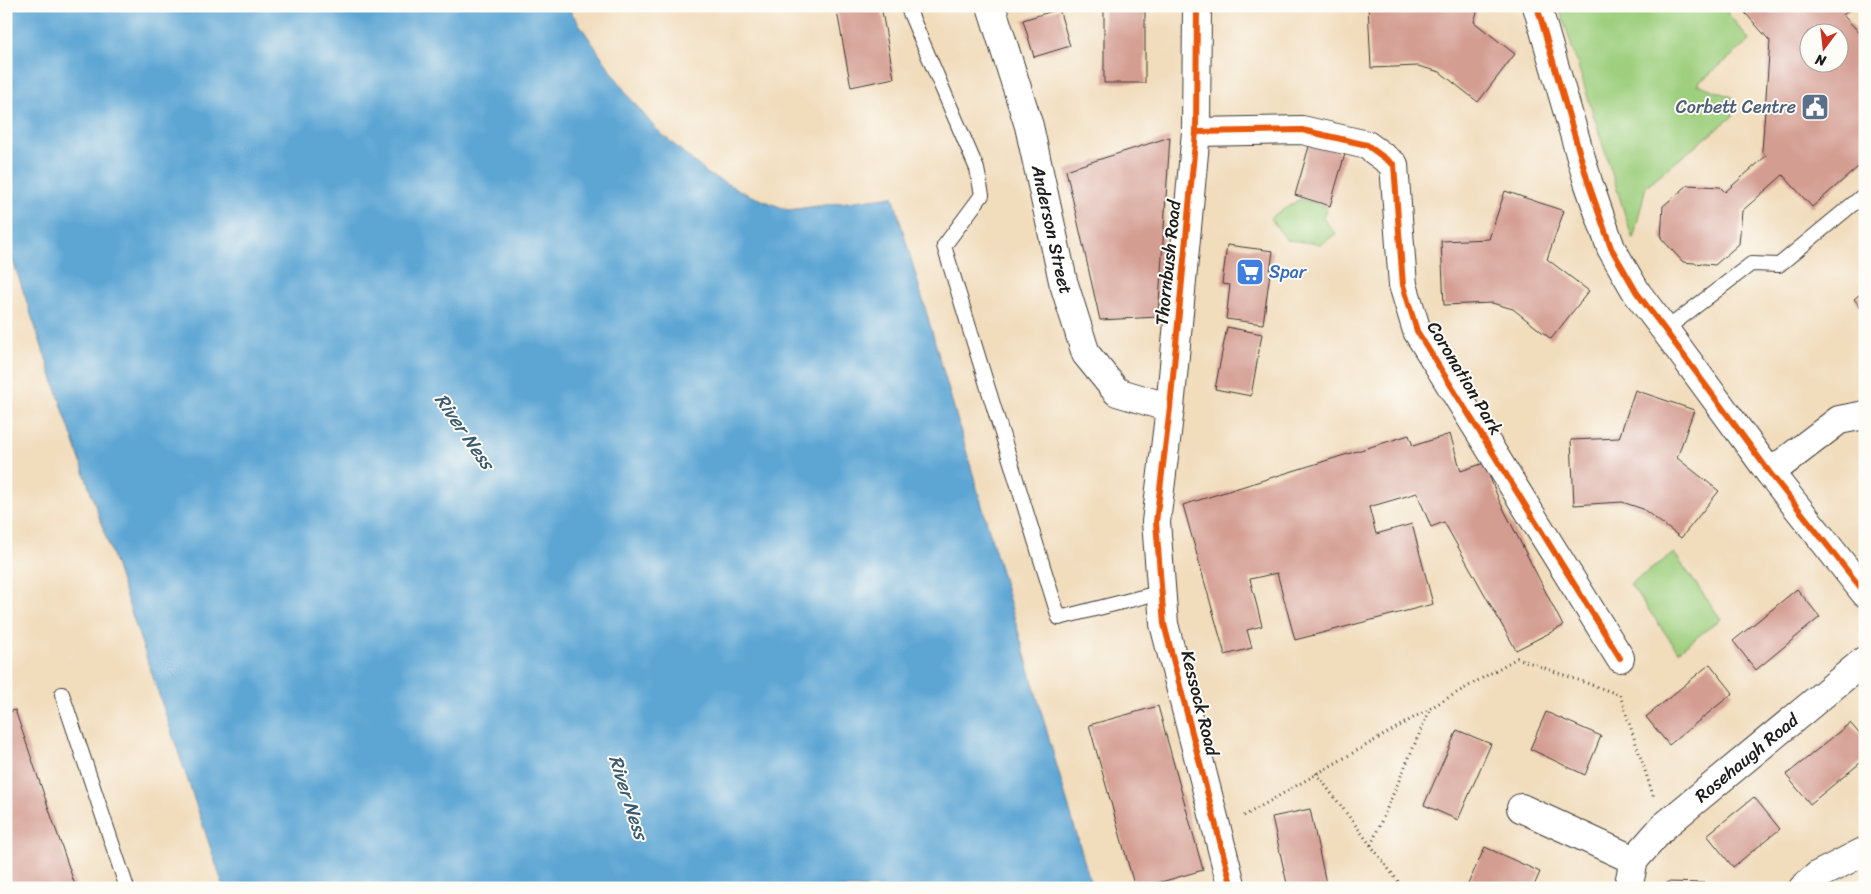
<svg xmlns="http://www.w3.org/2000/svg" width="1871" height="894" font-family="Sriracha,sans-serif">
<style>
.green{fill:#9ecf7e;stroke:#5d764d}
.water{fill:#5da6d4;stroke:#3c6178}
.building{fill:#d49d92;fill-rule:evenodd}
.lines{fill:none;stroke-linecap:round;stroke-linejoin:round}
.service-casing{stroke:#3c3934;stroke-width:16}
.minor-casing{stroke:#3c3934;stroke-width:30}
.path{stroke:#3c3934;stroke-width:3;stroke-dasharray:1 4;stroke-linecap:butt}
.service{stroke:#fff;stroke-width:14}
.minor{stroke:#fff;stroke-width:28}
.cycleway-casing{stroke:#fdfcf7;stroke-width:9}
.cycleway{stroke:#e8590c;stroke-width:6}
.labels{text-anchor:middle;stroke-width:4;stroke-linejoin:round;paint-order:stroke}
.service-label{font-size:18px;fill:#4e5e75;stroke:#fdfcf7;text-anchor:end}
.street-label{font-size:18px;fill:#1c1c1c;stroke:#fdfcf7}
.shop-label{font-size:18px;fill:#366cbe;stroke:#fdfcf7;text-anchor:start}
.water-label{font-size:19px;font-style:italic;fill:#395a6f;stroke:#fdfcf7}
</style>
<rect width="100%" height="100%" fill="#fdfcf7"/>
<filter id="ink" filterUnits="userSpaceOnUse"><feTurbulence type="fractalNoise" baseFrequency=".02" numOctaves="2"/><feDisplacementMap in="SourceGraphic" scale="10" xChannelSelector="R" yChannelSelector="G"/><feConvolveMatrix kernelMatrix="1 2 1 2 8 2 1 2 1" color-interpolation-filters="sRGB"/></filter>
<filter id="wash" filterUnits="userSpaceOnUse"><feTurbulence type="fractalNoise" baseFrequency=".0096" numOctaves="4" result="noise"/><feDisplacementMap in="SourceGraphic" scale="20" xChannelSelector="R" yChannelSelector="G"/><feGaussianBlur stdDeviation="1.12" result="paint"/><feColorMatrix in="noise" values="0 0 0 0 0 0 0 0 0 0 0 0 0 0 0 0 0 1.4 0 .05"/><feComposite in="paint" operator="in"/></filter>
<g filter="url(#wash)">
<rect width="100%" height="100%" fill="#f1dcbc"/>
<path class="green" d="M 1559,6 L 1722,6 L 1750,41 L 1697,84 L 1732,97 L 1733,116 L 1646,186 L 1633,240 Z
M 1300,199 L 1327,207 L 1323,218 L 1336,234 L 1321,244 L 1287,240 L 1270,218 Z
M 1674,553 L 1721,619 L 1678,651 L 1630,584 Z"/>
<path class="water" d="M 6,6 L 567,6 L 629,97 L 656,129 L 708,174 L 749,195 L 788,210 L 893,196 L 1092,888 L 224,888 L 6,240 Z"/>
<g id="blocks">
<path class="building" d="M 836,6 L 881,6 L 894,78 L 851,87 Z
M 1104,6 L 1145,6 L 1145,83 L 1104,83 Z
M 1368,6 L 1479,6 L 1474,22 L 1515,54 L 1478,102 L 1440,72 L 1418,66 L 1371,68 Z
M 1739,6 L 1854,6 L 1843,15 L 1865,39 L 1865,161 L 1812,207 L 1783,175 L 1742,211 L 1739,244 L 1715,265 L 1683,262 L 1661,238 L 1663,206 L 1688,185 L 1720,187 L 1725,192 L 1766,156 L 1762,151 L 1770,41 ZM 1808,32 L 1838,32 L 1838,62 L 1808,62 Z
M 1059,9 L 1070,46 L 1034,57 L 1023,20 Z
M 1170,137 L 1158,317 L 1100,320 L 1066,170 Z
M 1310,143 L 1345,154 L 1330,206 L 1295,195 Z
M 1505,191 L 1564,211 L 1547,259 L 1589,291 L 1551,339 L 1513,309 L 1492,303 L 1444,305 L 1441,241 L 1489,239 Z
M 1227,245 L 1273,251 L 1263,324 L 1226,319 L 1230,285 L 1222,284 Z
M 1865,290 L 1865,312 L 1854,299 Z
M 1227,327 L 1262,334 L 1251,396 L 1215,389 Z
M 1635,390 L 1694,410 L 1677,458 L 1719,491 L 1681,538 L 1643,509 L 1622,502 L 1574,505 L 1571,440 L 1619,438 Z
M 1450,434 L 1461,471 L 1484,463 L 1499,500 L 1563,626 L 1516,650 L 1444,522 L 1431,527 L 1417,493 L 1369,507 L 1376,534 L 1412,524 L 1433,604 L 1295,640 L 1277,573 L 1250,579 L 1262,626 L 1247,630 L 1252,648 L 1225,655 L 1183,505 L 1409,435 L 1413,446 Z
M 1797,589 L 1820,617 L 1756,670 L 1733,641 Z
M 1710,664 L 1733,693 L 1669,745 L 1646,717 Z
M 1158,706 L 1203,870 L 1140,888 L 1135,888 L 1089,725 Z
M 15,710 L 76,888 L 6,888 L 6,713 Z
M 1546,712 L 1601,736 L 1585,775 L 1530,749 Z
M 1850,723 L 1865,740 L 1865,759 L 1810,804 L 1786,775 Z
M 1457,730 L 1491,744 L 1458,820 L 1424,805 Z
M 1754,797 L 1780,829 L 1733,867 L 1707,835 Z
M 1310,809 L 1327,888 L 1288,888 L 1272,817 Z
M 1485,847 L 1540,872 L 1533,888 L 1476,888 L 1468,884 Z
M 1667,882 L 1704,883 L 1704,888 L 1667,888 Z"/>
</g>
</g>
<g filter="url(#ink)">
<use href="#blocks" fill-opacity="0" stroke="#3c3934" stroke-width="1"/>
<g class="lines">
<defs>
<path id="service" d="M 907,6 L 977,169 L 982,195 L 944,246 L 1059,618 L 1162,592
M 1665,330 L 1751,264 L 1779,265 L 1865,194
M 62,694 L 127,888"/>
<g id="minor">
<path id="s1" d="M 991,6 L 1029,126 L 1063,281 L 1086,354 L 1117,392 L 1170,408"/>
<path d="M 1197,6 L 1196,132 L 1170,408 L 1156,522 L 1164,624 L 1232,888"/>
<path d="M 1537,6 L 1588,182 L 1611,248 L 1637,293 L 1665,330 L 1770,473 L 1865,593"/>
<path d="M 1196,132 L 1302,130 L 1367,145 L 1394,165 L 1403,285 L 1417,331 L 1620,658"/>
<path d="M 1770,473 L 1839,420 L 1865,415"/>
<path d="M 1521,808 L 1634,860"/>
<path id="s2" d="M 1628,888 L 1634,860 L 1663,827 L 1865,660"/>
<path d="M 1803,888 L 1818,875 L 1865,851"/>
</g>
</defs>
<use href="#service" class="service-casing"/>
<use href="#minor" class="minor-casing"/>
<path class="path" d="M 1316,773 L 1403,888
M 1244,816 L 1517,658 L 1620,695 L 1654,798
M 1371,845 L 1430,709"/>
<use href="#service" class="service"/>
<use href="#minor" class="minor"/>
<defs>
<path id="cycleway" d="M 1197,6 L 1196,132 L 1170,408 L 1156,522 L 1164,624 L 1232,888
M 1537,6 L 1588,182 L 1611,248 L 1637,293 L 1665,330 L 1770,473 L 1865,593
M 1196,132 L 1302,130 L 1367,145 L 1394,165 L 1403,285 L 1417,331 L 1620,658"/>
</defs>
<use href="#cycleway" class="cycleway-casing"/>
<use href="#cycleway" class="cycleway"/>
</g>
</g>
<defs>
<symbol id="civic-square" viewBox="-11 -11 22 22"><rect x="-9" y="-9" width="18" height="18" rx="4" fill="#5c6f8a" stroke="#fdfcf7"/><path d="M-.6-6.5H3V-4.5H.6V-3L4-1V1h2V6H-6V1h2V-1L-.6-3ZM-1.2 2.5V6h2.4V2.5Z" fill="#fff"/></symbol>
<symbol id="supermarket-square" viewBox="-11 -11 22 22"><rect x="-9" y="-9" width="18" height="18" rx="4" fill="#3f7fe0" stroke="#fdfcf7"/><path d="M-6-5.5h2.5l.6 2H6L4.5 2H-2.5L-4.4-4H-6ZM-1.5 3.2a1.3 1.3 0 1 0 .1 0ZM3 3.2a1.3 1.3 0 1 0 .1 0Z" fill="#fff"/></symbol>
</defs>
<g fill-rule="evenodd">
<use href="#civic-square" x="1799" y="91" width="32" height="32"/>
<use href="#supermarket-square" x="1234" y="256" width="32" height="32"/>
</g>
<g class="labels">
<g class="service-label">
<text x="1796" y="113">Corbett Centre</text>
</g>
<g class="street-label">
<text dy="6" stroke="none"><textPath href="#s1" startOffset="232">Anderson Street</textPath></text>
<text transform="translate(1168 263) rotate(-84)" y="6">Thornbush Road</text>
<text transform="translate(1465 378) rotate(59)" y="6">Coronation Park</text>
<text transform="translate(1200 703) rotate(76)" y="6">Kessock Road</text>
<text dy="6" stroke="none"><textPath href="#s2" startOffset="181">Rosehaugh Road</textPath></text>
</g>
<g class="shop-label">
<text x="1269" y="278">Spar</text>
</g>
<g class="water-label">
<text transform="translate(465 431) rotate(55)" y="7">River Ness</text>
<text transform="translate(629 797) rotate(72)" y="7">River Ness</text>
</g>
</g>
<rect width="1871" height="894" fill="none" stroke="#fdfcf7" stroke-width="25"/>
<g transform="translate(1824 48) rotate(195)"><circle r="24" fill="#fdfcf7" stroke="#a3a29f"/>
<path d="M0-4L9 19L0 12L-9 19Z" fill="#c8321e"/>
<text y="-8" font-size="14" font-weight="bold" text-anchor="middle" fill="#1c1c1c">N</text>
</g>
</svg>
